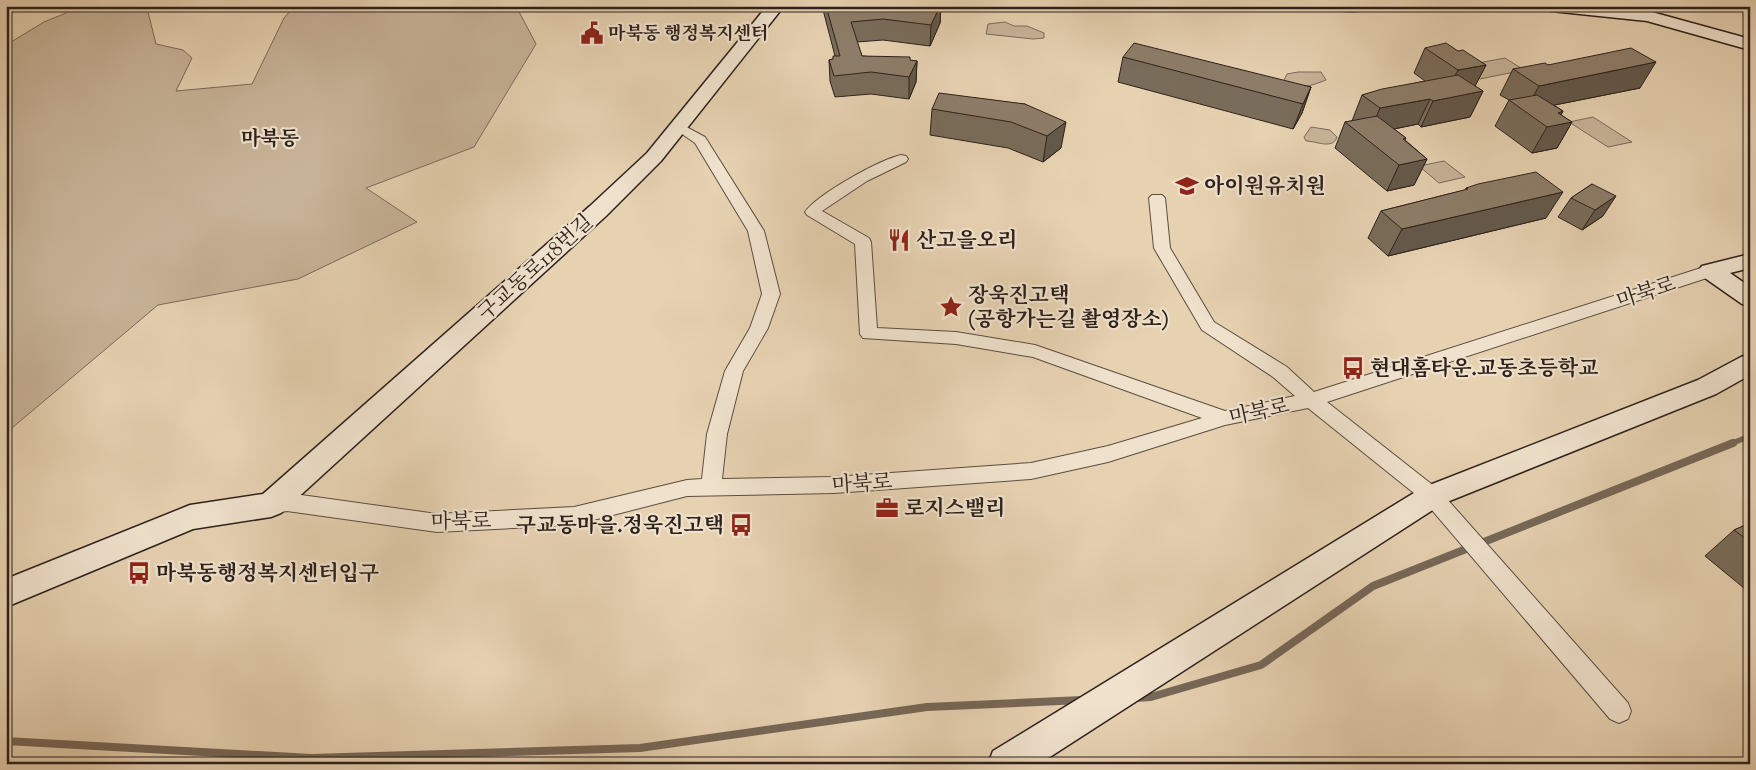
<svg xmlns="http://www.w3.org/2000/svg" width="1756" height="770" font-family="'Sorts Mill Goudy','Noto Serif KR',serif">
<style>
.green{fill:#c7b398;stroke:#7a6a5a}
.lines{fill:none;stroke-linecap:round;stroke-linejoin:round}
.stream-far1{stroke:#766757;stroke-width:5.5}
.stream{stroke:#766757;stroke-width:8}
.street-casing{stroke:#5b4d41;stroke-width:2}
.secondary-casing{stroke:#2d211c;stroke-width:3}
.street{fill:#efe1cc;fill-rule:evenodd}
.secondary{fill:#efe1cc;fill-rule:evenodd}
.wall{fill:#796c5a;stroke:#2d211c}
.shaded-wall{fill:#63584a;stroke:#2d211c}
.building{fill:#8d7d69;stroke:#2d211c}
.labels{text-anchor:middle;stroke-width:4.5;stroke-linejoin:round;paint-order:stroke}
.far-poi-label{font-size:18px;font-weight:bold;fill:#2d211c;stroke:#efe1cc;text-anchor:start}
.far-quarter-label{font-size:20px;font-weight:bold;fill:#2d211c;stroke:#efe1cc}
.poi-label{font-size:21px;font-weight:bold;fill:#2d211c;stroke:#efe1cc;text-anchor:start}
.street-label{font-size:21px;fill:#2d211c;stroke:#efe1cc}
</style>
<rect width="100%" height="100%" fill="#e6d1b1"/>
<filter id="stains"><feTurbulence type="fractalNoise" baseFrequency=".004" numOctaves="4"/><feColorMatrix values="0 0 0 0 .2 0 0 0 0 .09 0 0 0 0 .02 0 0 0 .5 -.17"/></filter>
<radialGradient id="worn" r=".72"><stop offset=".6" stop-color="#630" stop-opacity="0"/><stop offset="1" stop-color="#630" stop-opacity=".3"/></radialGradient>
<path class="green" d="M 83,6 L 159,6 L 147,8 L 156,44 L 183,50 L 192,58 L 176,91 L 252,84 L 284,18 L 292,9 L 302,6 L 516,6 L 536,44 L 474,147 L 366,188 L 417,222 L 298,279 L 158,305 L 6,433 L 6,45 L 44,22 Z
M 1005,22 L 1014,26 L 1027,26 L 1044,33 L 1044,38 L 1033,39 L 986,34 L 988,24 Z
M 1505,58 L 1524,70 L 1480,79 L 1462,66 Z
M 1298,72 L 1321,72 L 1326,80 C 1313,85 1297,92 1284,80 L 1287,74 Z
M 1593,117 L 1632,142 L 1608,147 L 1569,122 Z
M 1311,127 L 1330,130 L 1337,137 C 1333,150 1316,141 1306,141 L 1304,137 Z
M 1444,161 L 1465,177 L 1439,183 L 1419,166 Z"/>
<g class="lines">
<path class="stream-far1" d="M 1730,444 L 1750,436"/>
<path class="stream" d="M 1135,698 L 1151,697 L 1261,665 L 1373,586 L 1733,443
M 6,741 L 311,758 L 640,748 L 927,707 L 1082,700"/>
<defs>
<path id="street" d="M 21,6 L 6,17 L 7,6 Z
M 679,123 L 705,137 L 764,231 L 780,294 L 768,328 L 743,371 L 727,434 L 722,479 L 834,477 L 1031,463 L 1108,446 L 1202,418 L 1033,357 L 956,344 L 863,338 L 860,334 L 855,244 L 807,215 L 805,212 C 818,194 879,160 901,155 L 906,156 L 908,159 L 906,162 L 867,181 L 822,211 L 869,238 L 871,242 L 877,328 L 956,332 L 1035,345 L 1225,411 L 1295,396 L 1273,377 L 1202,330 L 1154,248 L 1149,198 L 1152,195 L 1162,195 L 1165,198 L 1170,248 L 1214,322 L 1287,367 L 1314,392 L 1704,267 L 1710,266 L 1716,267 L 1718,271 L 1716,275 L 1327,402 L 1439,490 L 1628,703 L 1631,711 L 1628,719 L 1619,723 L 1610,719 L 1425,502 L 1308,408 L 1225,425 L 1108,462 L 1031,479 L 834,493 L 687,496 L 574,525 L 437,532 L 287,511 L 271,514 L 264,511 L 261,505 L 264,499 L 287,493 L 437,514 L 574,507 L 687,480 L 702,479 L 707,434 L 725,371 L 750,328 L 762,294 L 748,231 L 695,143 L 672,127 Z"/>
<path id="secondary" d="M 767,6 L 784,6 L 661,161 L 606,216 L 281,513 L 271,517 L 193,529 L 6,607 L 6,579 L 190,505 L 263,494 L 590,206 L 647,153 Z
M 1335,6 L 1369,6 L 1367,9 C 1357,12 1347,12 1337,9 Z
M 1543,6 L 1602,6 L 1648,11 L 1750,39 L 1750,50 L 1647,21 L 1551,11 L 1545,9 Z
M 1750,254 L 1750,268 L 1730,273 L 1750,287 L 1750,306 L 1742,304 L 1702,276 L 1698,271 L 1702,266 Z
M 1750,354 L 1750,375 L 1716,394 L 1442,504 L 1039,764 L 988,764 L 993,751 L 1422,488 L 1698,380 L 1741,357 Z"/>
</defs>
<use href="#street" class="street-casing"/>
<use href="#secondary" class="secondary-casing"/>
<use href="#street" class="street"/>
<use href="#secondary" class="secondary"/>
</g>
<path class="wall" d="M 822,6 L 941,6 L 940,23 L 930,46 L 883,40 L 857,42 L 862,56 L 917,61 L 916,82 L 909,99 L 871,94 L 835,97 L 830,81 L 829,60 L 833,59 L 835,56 Z
M 1425,48 L 1458,51 L 1486,65 L 1475,86 L 1483,91 L 1470,117 L 1421,127 L 1418,124 L 1394,129 L 1406,138 L 1405,140 L 1427,159 L 1414,185 L 1387,191 L 1335,148 L 1345,122 L 1352,121 L 1362,95 L 1425,81 L 1414,73 Z
M 1123,57 L 1311,87 L 1302,113 L 1293,129 L 1118,82 Z
M 1548,65 L 1640,88 L 1554,105 L 1563,111 L 1561,115 L 1572,122 L 1557,148 L 1532,153 L 1495,126 L 1509,100 L 1500,95 L 1513,69 Z
M 1025,104 L 1061,148 L 1043,162 L 1008,148 L 930,135 L 932,109 Z
M 1592,184 L 1603,216 L 1582,230 L 1558,217 L 1571,198 Z
M 1466,188 L 1546,218 L 1388,256 L 1368,238 L 1381,211 L 1465,190 Z
M 1750,523 L 1750,593 L 1705,556 L 1734,530 Z"/>
<path class="shaded-wall" d="M 940,6 L 941,6 L 940,23 L 930,46 L 931,25 Z
M 917,61 L 916,82 L 909,99 L 909,77 Z
M 1656,62 L 1640,88 L 1525,111 L 1539,86 Z
M 1486,65 L 1473,90 L 1445,95 L 1458,70 Z
M 1311,87 L 1302,113 L 1293,129 L 1303,104 Z
M 1483,91 L 1470,117 L 1421,127 L 1433,101 Z
M 1430,99 L 1418,124 L 1369,134 L 1380,108 Z
M 1563,111 L 1555,125 L 1572,122 L 1557,148 L 1532,153 L 1547,127 L 1558,113 Z
M 1066,122 L 1061,148 L 1043,162 L 1047,136 Z
M 1427,159 L 1414,185 L 1387,191 L 1399,165 Z
M 1563,192 L 1546,218 L 1388,256 L 1402,229 Z
M 1616,196 L 1603,216 L 1582,230 L 1595,210 Z"/>
<path class="building" d="M 826,6 L 940,6 L 931,25 L 883,19 L 851,22 L 862,56 L 910,57 L 910,60 L 917,61 L 909,77 L 871,72 L 834,76 L 829,60 L 833,59 L 833,56 L 840,56 Z
M 1134,43 L 1311,87 L 1303,104 L 1123,57 Z
M 1446,43 L 1458,51 L 1463,50 L 1486,65 L 1458,70 L 1425,48 Z
M 1631,48 L 1656,62 L 1539,86 L 1513,69 L 1545,63 L 1548,65 Z
M 1458,75 L 1483,91 L 1433,101 L 1430,99 L 1380,108 L 1362,95 L 1382,89 Z
M 939,93 L 1025,104 L 1066,122 L 1047,136 L 1011,122 L 932,109 Z
M 1537,95 L 1563,111 L 1558,113 L 1572,122 L 1547,127 L 1509,100 Z
M 1377,116 L 1406,138 L 1403,139 L 1427,159 L 1399,165 L 1345,122 Z
M 1536,172 L 1563,192 L 1402,229 L 1381,211 L 1468,189 L 1466,188 L 1478,184 Z
M 1592,184 L 1616,196 L 1595,210 L 1571,198 Z
M 1750,523 L 1750,542 L 1734,530 Z"/>
<defs>
<symbol id="civic-bare" viewBox="-9 -9 18 18"><path d="M-.6-6.5H3V-4.5H.6V-3L4-1V1h2V6H-6V1h2V-1L-.6-3ZM-1.2 2.5V6h2.4V2.5Z" fill="#8f2418" stroke="#efe1cc" stroke-width="2.5" paint-order="stroke"/></symbol>
<symbol id="school-bare" viewBox="-9 -9 18 18"><path d="M0-5L7-2L0 1L-7-2ZM-4 1L0 2.5L4 1V4Q0 6-4 4Z" fill="#8f2418" stroke="#efe1cc" stroke-width="2.5" paint-order="stroke"/></symbol>
<symbol id="restaurant-bare" viewBox="-9 -9 18 18"><path d="M-5-6h1v4h1v-4h1v4h1v-4h1v5L-1.5 .5V6h-2V.5L-5-1ZM5-6V6H3V1.5H1.5Q1.5-4 5-6Z" fill="#8f2418" stroke="#efe1cc" stroke-width="2.5" paint-order="stroke"/></symbol>
<symbol id="sight-bare" viewBox="-9 -9 18 18"><path d="M0-6L1.8-2.2L6-1.7L2.9 1.2L3.7 5.4L0 3.3L-3.7 5.4L-2.9 1.2L-6-1.7L-1.8-2.2Z" fill="#8f2418" stroke="#efe1cc" stroke-width="2.5" paint-order="stroke"/></symbol>
<symbol id="bus-bare" viewBox="-9 -9 18 18"><path d="M-5-6H5V4H4V6H2V4H-2V6H-4V4H-5ZM-3.5-4V0h7V-4ZM-3.5 1.2v1.5H-2V1.2ZM2 1.2v1.5H3.5V1.2Z" fill="#8f2418" stroke="#efe1cc" stroke-width="2.5" paint-order="stroke"/></symbol>
<symbol id="office-bare" viewBox="-9 -9 18 18"><path d="M-6-3h4V-5.5h4V-3h4V5H-6ZM-1-4.5V-3h2v-1.5ZM-6 0V1H6V0Z" fill="#8f2418" stroke="#efe1cc" stroke-width="2.5" paint-order="stroke"/></symbol>
</defs>
<g fill-rule="evenodd">
<use href="#civic-bare" x="576" y="17" width="32" height="32"/>
<use href="#school-bare" x="1171" y="170" width="32" height="32"/>
<use href="#restaurant-bare" x="883" y="224" width="32" height="32"/>
<use href="#sight-bare" x="935" y="291" width="32" height="32"/>
<use href="#bus-bare" x="1337" y="352" width="32" height="32"/>
<use href="#office-bare" x="871" y="492" width="32" height="32"/>
<use href="#bus-bare" x="725" y="509" width="32" height="32"/>
<use href="#bus-bare" x="123" y="557" width="32" height="32"/>
</g>
<g class="labels">
<g class="far-poi-label">
<text x="608" y="39">마북동 행정복지센터</text>
</g>
<g class="far-quarter-label">
<text x="270" y="145">마북동</text>
</g>
<g class="poi-label">
<text x="1204" y="193">아이원유치원</text>
<text x="916" y="247">산고을오리</text>
<text x="968" y="302">장욱진고택<tspan x="968" dy="24">(공항가는길 촬영장소)</tspan></text>
<text x="1370" y="375">현대홈타운.교동초등학교</text>
<text x="904" y="515">로지스밸리</text>
<text x="724" y="532" text-anchor="end">구교동마을.정욱진고택</text>
<text x="156" y="580">마북동행정복지센터입구</text>
</g>
<g class="street-label">
<text transform="translate(535 267) rotate(-42)" y="7">구교동로118번길</text>
<text transform="translate(1646 292) rotate(-18)" y="7">마북로</text>
<text transform="translate(1259 411) rotate(-12)" y="7">마북로</text>
<text transform="translate(862 483) rotate(-4)" y="7">마북로</text>
<text transform="translate(461 521) rotate(-1)" y="7">마북로</text>
</g>
</g>
<rect width="1756" height="770" fill="none" stroke="#e6d1b1" stroke-width="25"/>
<rect x="8" y="8" width="1741" height="755" fill="none" stroke="#2d211c" stroke-width="2.5"/>
<rect x="12" y="12" width="1731" height="745" fill="none" stroke="#2d211c"/>
<rect width="100%" height="100%" filter="url(#stains)"/>
<rect width="100%" height="100%" fill="url(#worn)"/>
</svg>
